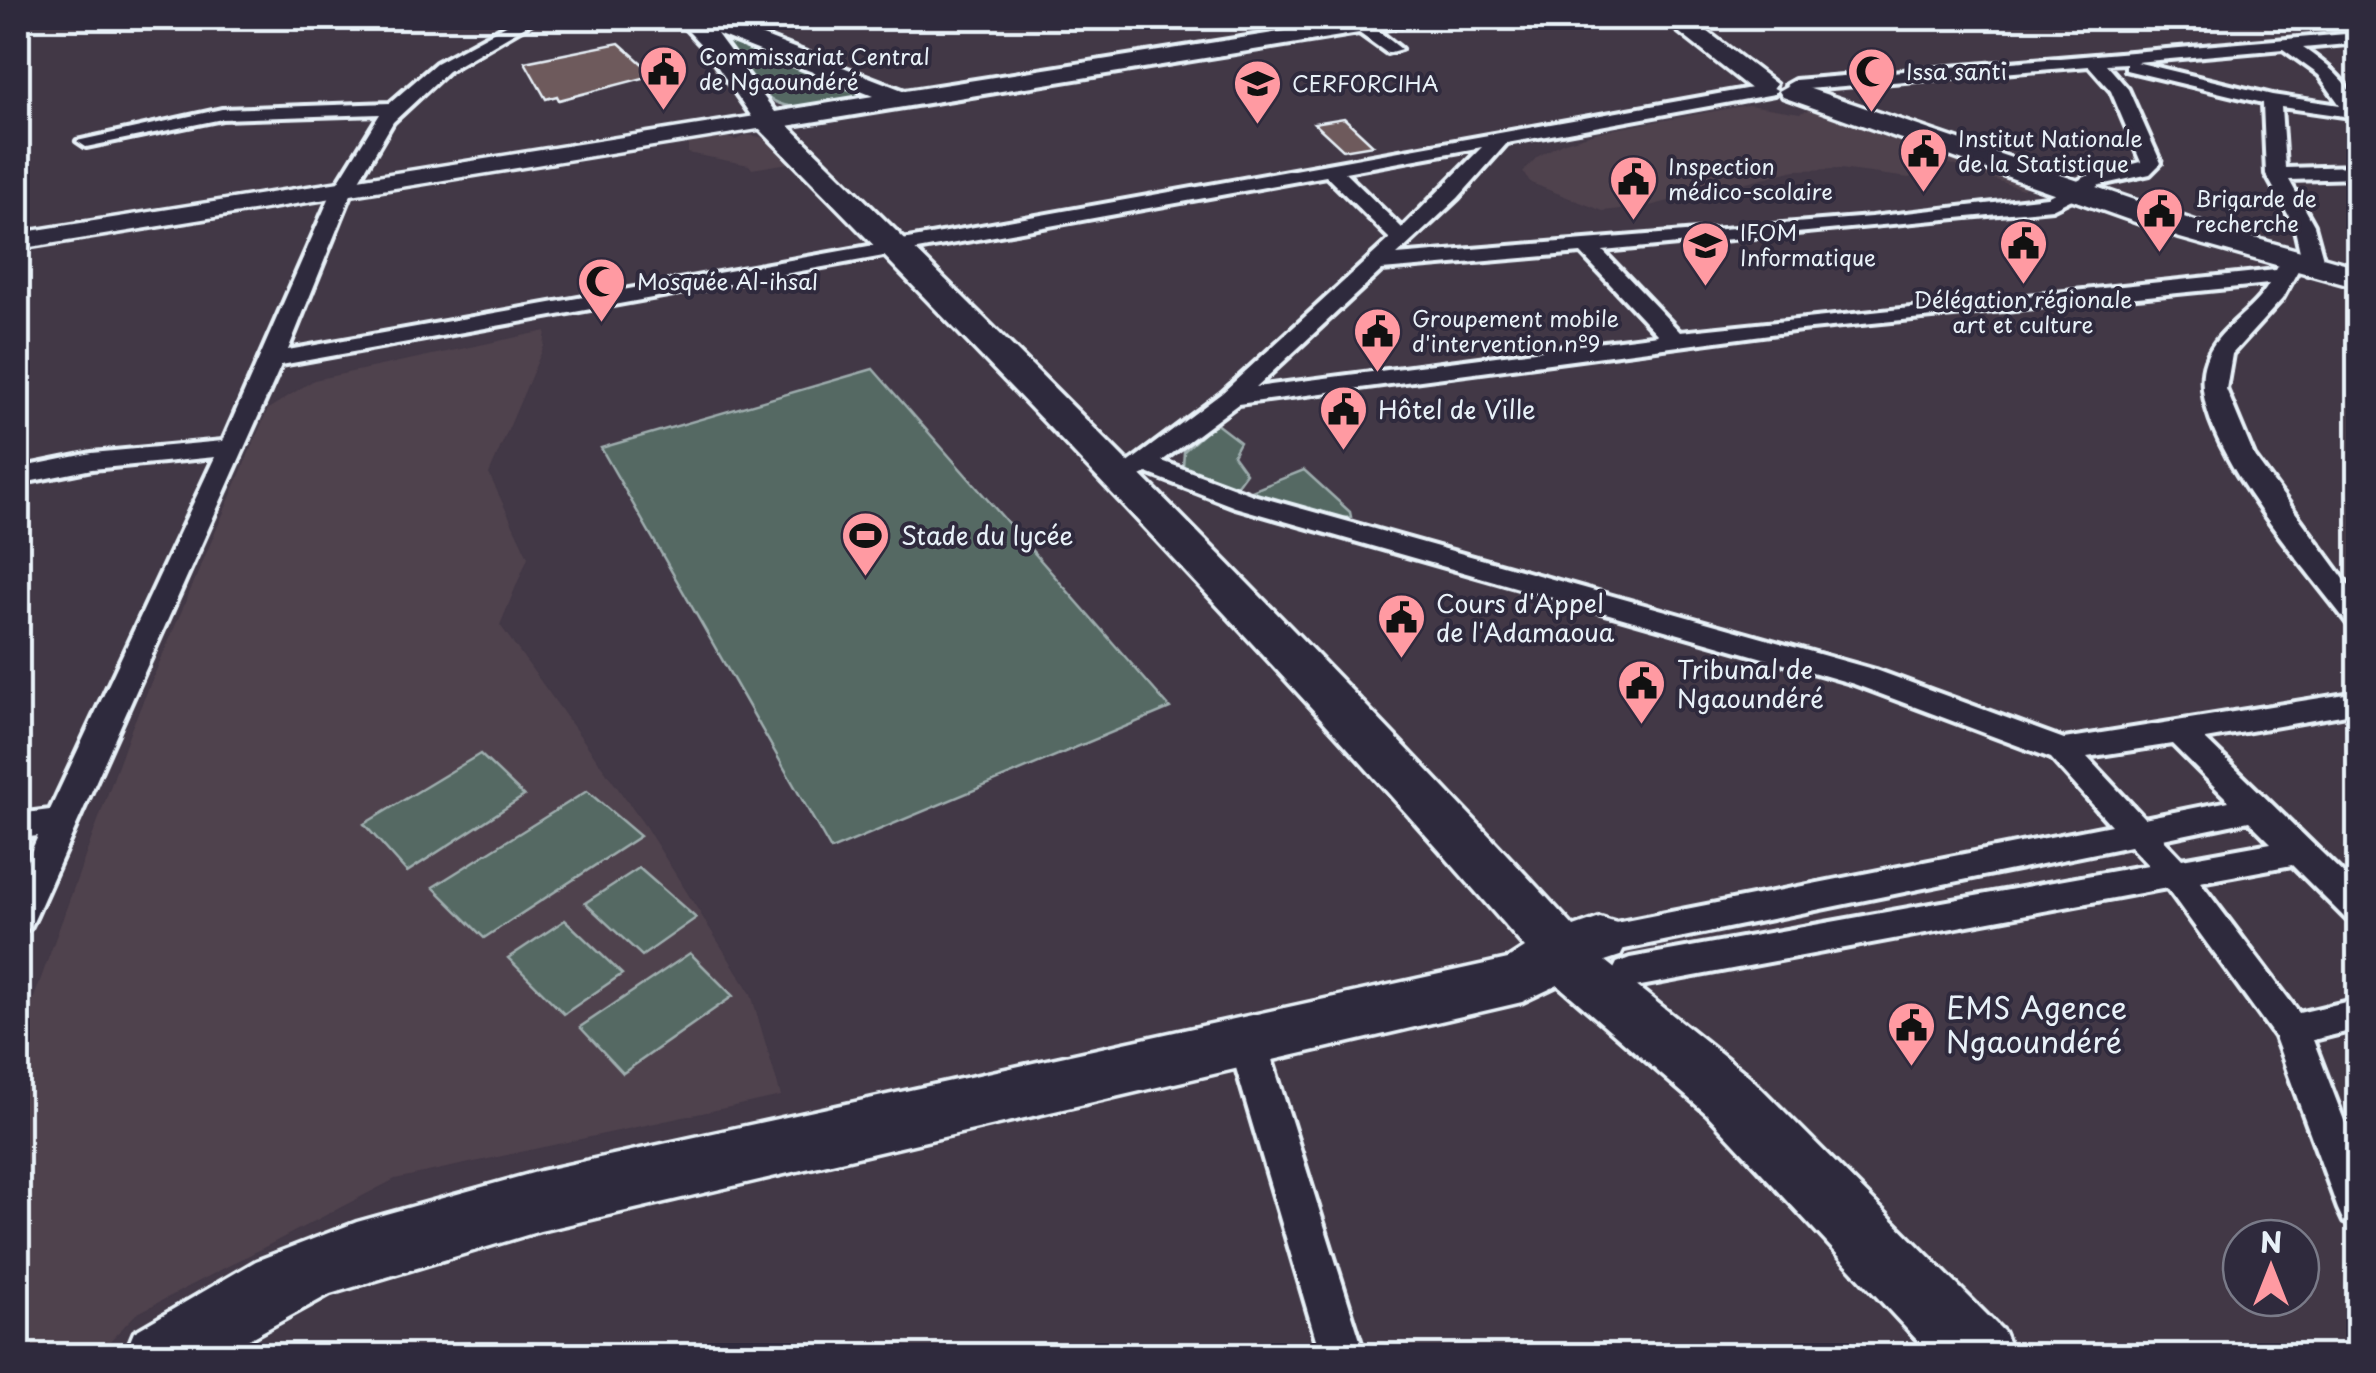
<svg xmlns="http://www.w3.org/2000/svg" width="2376" height="1373" font-family="'Playpen Sans',sans-serif">
<style>
.built{fill:#4f424d}
.green{fill:#546964;stroke:#9eadae;stroke-width:2.5}
.building{fill:#6e5a5c;stroke:#e8f1f8;stroke-width:2.5}
.lines{fill:none;stroke-linecap:round;stroke-linejoin:round}
.minor-casing{stroke:#e8f1f8;stroke-width:8}
.tertiary-casing{stroke:#e8f1f8;stroke-width:7}
.secondary-casing{stroke:#e8f1f8;stroke-width:8}
.primary-casing{stroke:#e8f1f8;stroke-width:7}
.minor{fill:#2f2a3d;fill-rule:evenodd}
.tertiary{fill:#2f2a3d;fill-rule:evenodd}
.secondary{fill:#2f2a3d;fill-rule:evenodd}
.primary{fill:#2f2a3d;fill-rule:evenodd}
.labels{text-anchor:middle;stroke-width:8;stroke-linejoin:round;paint-order:stroke}
.far-poi-label{font-size:22px;fill:#e8f1f8;stroke:#2f2a3d;text-anchor:start}
.poi-label{font-size:25px;fill:#e8f1f8;stroke:#2f2a3d;text-anchor:start}
.near-poi-label{font-size:30px;fill:#e8f1f8;stroke:#2f2a3d;text-anchor:start}
</style>
<rect width="100%" height="100%" fill="#423846"/>
<filter id="ink" filterUnits="userSpaceOnUse"><feTurbulence type="fractalNoise" baseFrequency=".01" numOctaves="2"/><feDisplacementMap in="SourceGraphic" scale="20" xChannelSelector="R" yChannelSelector="G"/><feConvolveMatrix kernelMatrix="1 2 1 2 8 2 1 2 1" color-interpolation-filters="sRGB"/></filter>
<g filter="url(#ink)">
<path class="built" d="M 1748,105 L 1800,113 L 1821,106 L 2041,181 L 2022,189 L 1927,156 L 1928,169 L 1909,178 L 1840,169 L 1795,170 L 1649,206 L 1603,211 L 1531,183 L 1523,172 L 1537,157 L 1562,143 L 1598,132 Z
M 748,135 L 766,138 L 789,163 L 752,169 L 749,165 L 688,153 L 688,144 L 702,138 L 721,136 L 736,140 Z
M 546,331 L 544,346 L 489,474 L 528,557 L 500,625 L 645,826 L 751,994 L 781,1096 L 395,1179 L 136,1314 L 96,1355 L 18,1356 L 18,1031 L 31,1006 L 132,727 L 268,409 L 314,380 Z"/>
<path class="green" d="M 722,38 L 860,90 L 852,101 C 766,117 772,105 722,38 Z
M 873,369 L 1170,708 L 831,850 L 601,448 Z
M 1215,423 L 1240,442 L 1233,455 L 1246,473 L 1235,488 L 1192,475 L 1183,467 L 1184,451 Z
M 1304,470 L 1350,512 L 1351,517 L 1336,519 L 1249,492 Z
M 480,754 L 524,796 L 407,872 L 364,824 Z
M 587,791 L 640,836 L 484,938 L 433,887 Z
M 639,868 L 696,918 L 642,956 L 585,903 Z
M 565,920 L 622,974 L 564,1014 L 508,958 Z
M 690,953 L 733,996 L 623,1073 L 580,1027 Z"/>
<path class="building" d="M 619,43 L 655,75 L 559,100 L 557,96 L 546,99 L 525,62 Z
M 1344,118 L 1373,145 L 1343,150 L 1314,123 Z"/>
<g class="lines">
<defs>
<path id="minor" d="M 519,18 L 539,18 L 448,71 L 393,122 L 352,192 L 288,350 L 1768,85 L 1777,90 L 1774,94 L 1507,143 L 1458,198 L 1397,255 L 1871,217 L 2047,197 L 2087,176 L 2141,162 L 2111,91 L 2089,66 L 1795,90 L 1786,85 L 1795,80 L 2358,33 L 2358,43 L 2303,48 C 2326,64 2358,87 2358,118 L 2281,107 L 2285,168 L 2358,166 L 2358,178 L 2289,180 L 2314,225 L 2326,269 L 2323,274 L 2307,274 L 2304,269 L 2294,225 L 2266,174 L 2263,103 L 2126,70 L 2126,63 L 2106,64 L 2128,89 L 2161,163 L 2150,174 L 2100,185 L 2052,209 L 1603,251 L 1680,332 L 2276,270 L 2282,260 L 2298,260 L 2301,265 L 2282,299 L 2232,354 L 2226,389 L 2254,456 L 2358,598 L 2358,626 L 2348,624 C 2308,569 2180,430 2206,360 C 2217,328 2253,313 2269,284 L 1801,330 L 1238,404 L 1162,461 L 1253,495 L 1876,670 L 2064,739 L 2358,692 L 2358,712 L 2205,739 L 2358,888 L 2358,922 L 2346,919 L 2292,865 L 2200,882 L 2299,1013 L 2358,999 L 2358,1029 L 2313,1040 L 2358,1157 L 2358,1228 L 2344,1222 L 2338,1209 L 2275,1037 L 2167,888 L 1630,988 L 1617,983 L 1612,973 L 1617,963 L 1630,958 L 2148,865 L 2130,846 L 1600,954 L 1588,950 L 1582,940 L 1588,930 L 1600,926 L 2111,825 L 2051,758 L 1854,684 L 1235,507 L 1147,473 L 1132,480 L 1123,477 L 1119,472 L 1123,467 L 1222,393 L 1390,239 L 1326,176 L 281,365 L 35,918 L 30,928 L 18,932 L 18,881 L 38,836 L 18,838 L 18,814 L 50,810 L 215,457 L 92,469 L 18,484 L 18,468 L 92,453 L 223,441 L 332,192 L 380,114 L 222,119 L 86,147 L 77,141 L 222,109 L 390,103 L 436,63 ZM 2283,49 L 2319,75 L 2340,105 L 2272,95 L 2136,62 ZM 1482,147 L 1402,228 L 1345,172 ZM 1581,253 L 1658,335 L 1256,387 L 1382,270 ZM 2172,744 L 2229,801 L 2144,818 L 2087,757 ZM 2249,821 L 2271,843 L 2182,859 L 2163,839 Z
M 1355,22 L 1367,22 L 1401,49 L 1387,53 L 1355,30 Z
M 1248,1028 L 1261,1033 L 1267,1044 L 1365,1356 L 1321,1356 L 1229,1044 L 1235,1033 Z"/>
<path id="tertiary" d="M 768,114 L 780,121 L 776,126 L 18,249 L 18,233 Z"/>
<path id="secondary" d="M 676,18 L 716,18 L 905,91 L 1368,18 L 1420,18 L 1408,25 L 768,129 L 759,127 L 706,50 ZM 717,34 L 873,96 L 775,112 Z"/>
<path id="primary" d="M 1661,18 L 1690,18 L 1776,84 L 1772,90 L 1752,90 Z
M 1793,83 L 2204,224 L 2358,267 L 2358,288 L 2180,238 L 1783,97 L 1779,91 Z
M 768,112 L 778,115 C 1049,380 1317,648 1574,927 L 1600,918 L 1620,924 L 1628,940 L 1620,956 L 1605,961 L 1749,1076 L 2004,1332 L 2014,1356 L 1932,1356 L 1707,1114 L 1558,985 L 1522,1002 L 540,1231 L 330,1294 L 218,1356 L 124,1356 L 134,1332 L 256,1261 L 357,1222 L 540,1171 L 1508,959 L 1525,948 C 1280,665 1021,394 758,127 L 753,121 L 758,115 Z"/>
</defs>
<use href="#minor" class="minor-casing"/>
<use href="#tertiary" class="tertiary-casing"/>
<use href="#secondary" class="secondary-casing"/>
<use href="#primary" class="primary-casing"/>
<use href="#minor" class="minor"/>
<use href="#tertiary" class="tertiary"/>
<use href="#secondary" class="secondary"/>
<use href="#primary" class="primary"/>
</g>
</g>
<defs>
<symbol id="civic-pin" viewBox="-11 -11 22 30"><path d="M0 17L-7.5 6A9.5 9.5 0 1 1 7.5 6Z" fill="#ff9aa2" stroke="#2f2a3d"/><path d="M-.6-6.5H3V-4.5H.6V-3L4-1V1h2V6H-6V1h2V-1L-.6-3ZM-1.2 2.5V6h2.4V2.5Z" fill="#111"/></symbol>
<symbol id="mosque-pin" viewBox="-11 -11 22 30"><path d="M0 17L-7.5 6A9.5 9.5 0 1 1 7.5 6Z" fill="#ff9aa2" stroke="#2f2a3d"/><path d="M3.5-4.9A6 6 0 1 0 3.5 4.9A5 5 0 1 1 3.5-4.9Z" fill="#111"/></symbol>
<symbol id="university-pin" viewBox="-11 -11 22 30"><path d="M0 17L-7.5 6A9.5 9.5 0 1 1 7.5 6Z" fill="#ff9aa2" stroke="#2f2a3d"/><path d="M0-5L7-2L0 1L-7-2ZM-4 1L0 2.5L4 1V4Q0 6-4 4Z" fill="#111"/></symbol>
<symbol id="stadium-pin" viewBox="-11 -11 22 30"><path d="M0 17L-7.5 6A9.5 9.5 0 1 1 7.5 6Z" fill="#ff9aa2" stroke="#2f2a3d"/><path d="M0-5a6.5 5 0 1 0 0 10a6.5 5 0 1 0 0-10ZM-3.5-1.8h7v3.6h-7Z" fill="#111"/></symbol>
</defs>
<g fill-rule="evenodd">
<use href="#civic-pin" x="636" y="42" width="55" height="75"/>
<use href="#mosque-pin" x="1844" y="44" width="55" height="75"/>
<use href="#university-pin" x="1230" y="56" width="55" height="75"/>
<use href="#civic-pin" x="1896" y="124" width="55" height="75"/>
<use href="#civic-pin" x="1606" y="152" width="55" height="75"/>
<use href="#civic-pin" x="2132" y="184" width="55" height="75"/>
<use href="#civic-pin" x="1996" y="216" width="55" height="75"/>
<use href="#university-pin" x="1678" y="218" width="55" height="75"/>
<use href="#mosque-pin" x="574" y="254" width="55" height="75"/>
<use href="#civic-pin" x="1350" y="304" width="55" height="75"/>
<use href="#civic-pin" x="1316" y="382" width="55" height="75"/>
<use href="#stadium-pin" x="838" y="508" width="55" height="75"/>
<use href="#civic-pin" x="1374" y="590" width="55" height="75"/>
<use href="#civic-pin" x="1614" y="656" width="55" height="75"/>
<use href="#civic-pin" x="1884" y="998" width="55" height="75"/>
</g>
<g class="labels">
<g class="far-poi-label">
<text x="699" y="65">Commissariat Central<tspan x="699" dy="25">de Ngaoundéré</tspan></text>
<text x="1906" y="80">Issa santi</text>
<text x="1292" y="92">CERFORCIHA</text>
<text x="1958" y="147">Institut Nationale<tspan x="1958" dy="25">de la Statistique</tspan></text>
<text x="1668" y="175">Inspection<tspan x="1668" dy="25">médico-scolaire</tspan></text>
<text x="2195" y="207">Brigarde de<tspan x="2195" dy="25">recherche</tspan></text>
<text x="1740" y="241">IFOM<tspan x="1740" dy="25">Informatique</tspan></text>
<text x="637" y="290">Mosquée Al-ihsaI</text>
<text x="2023" y="308" text-anchor="middle">Délégation régionale<tspan x="2023" dy="25">art et culture</tspan></text>
<text x="1412" y="327">Groupement mobile<tspan x="1412" dy="25">d'intervention n°9</tspan></text>
</g>
<g class="poi-label">
<text x="1378" y="419">Hôtel de Ville</text>
<text x="901" y="545">Stade du lycée</text>
<text x="1436" y="613">Cours d'Appel<tspan x="1436" dy="29">de l'Adamaoua</tspan></text>
<text x="1677" y="679">Tribunal de<tspan x="1677" dy="29">Ngaoundéré</tspan></text>
</g>
<g class="near-poi-label">
<text x="1946" y="1019">EMS Agence<tspan x="1946" dy="34">Ngaoundéré</tspan></text>
</g>
</g>
<rect width="2376" height="1373" fill="none" stroke="#2f2a3d" stroke-width="60"/>
<rect x="30" y="30" width="2316" height="1313" fill="none" stroke="#e8f1f8" stroke-width="4" filter="url(#ink)"/>
<g transform="translate(2271 1268)"><circle r="48" fill="#2f2a3d" stroke="#797a88" stroke-width="2.5"/>
<path d="M0-8L18 38L0 25L-18 38Z" fill="#ff9aa2"/>
<text y="-15" font-size="28" font-weight="bold" text-anchor="middle" fill="#e8f1f8">N</text>
</g>
</svg>
